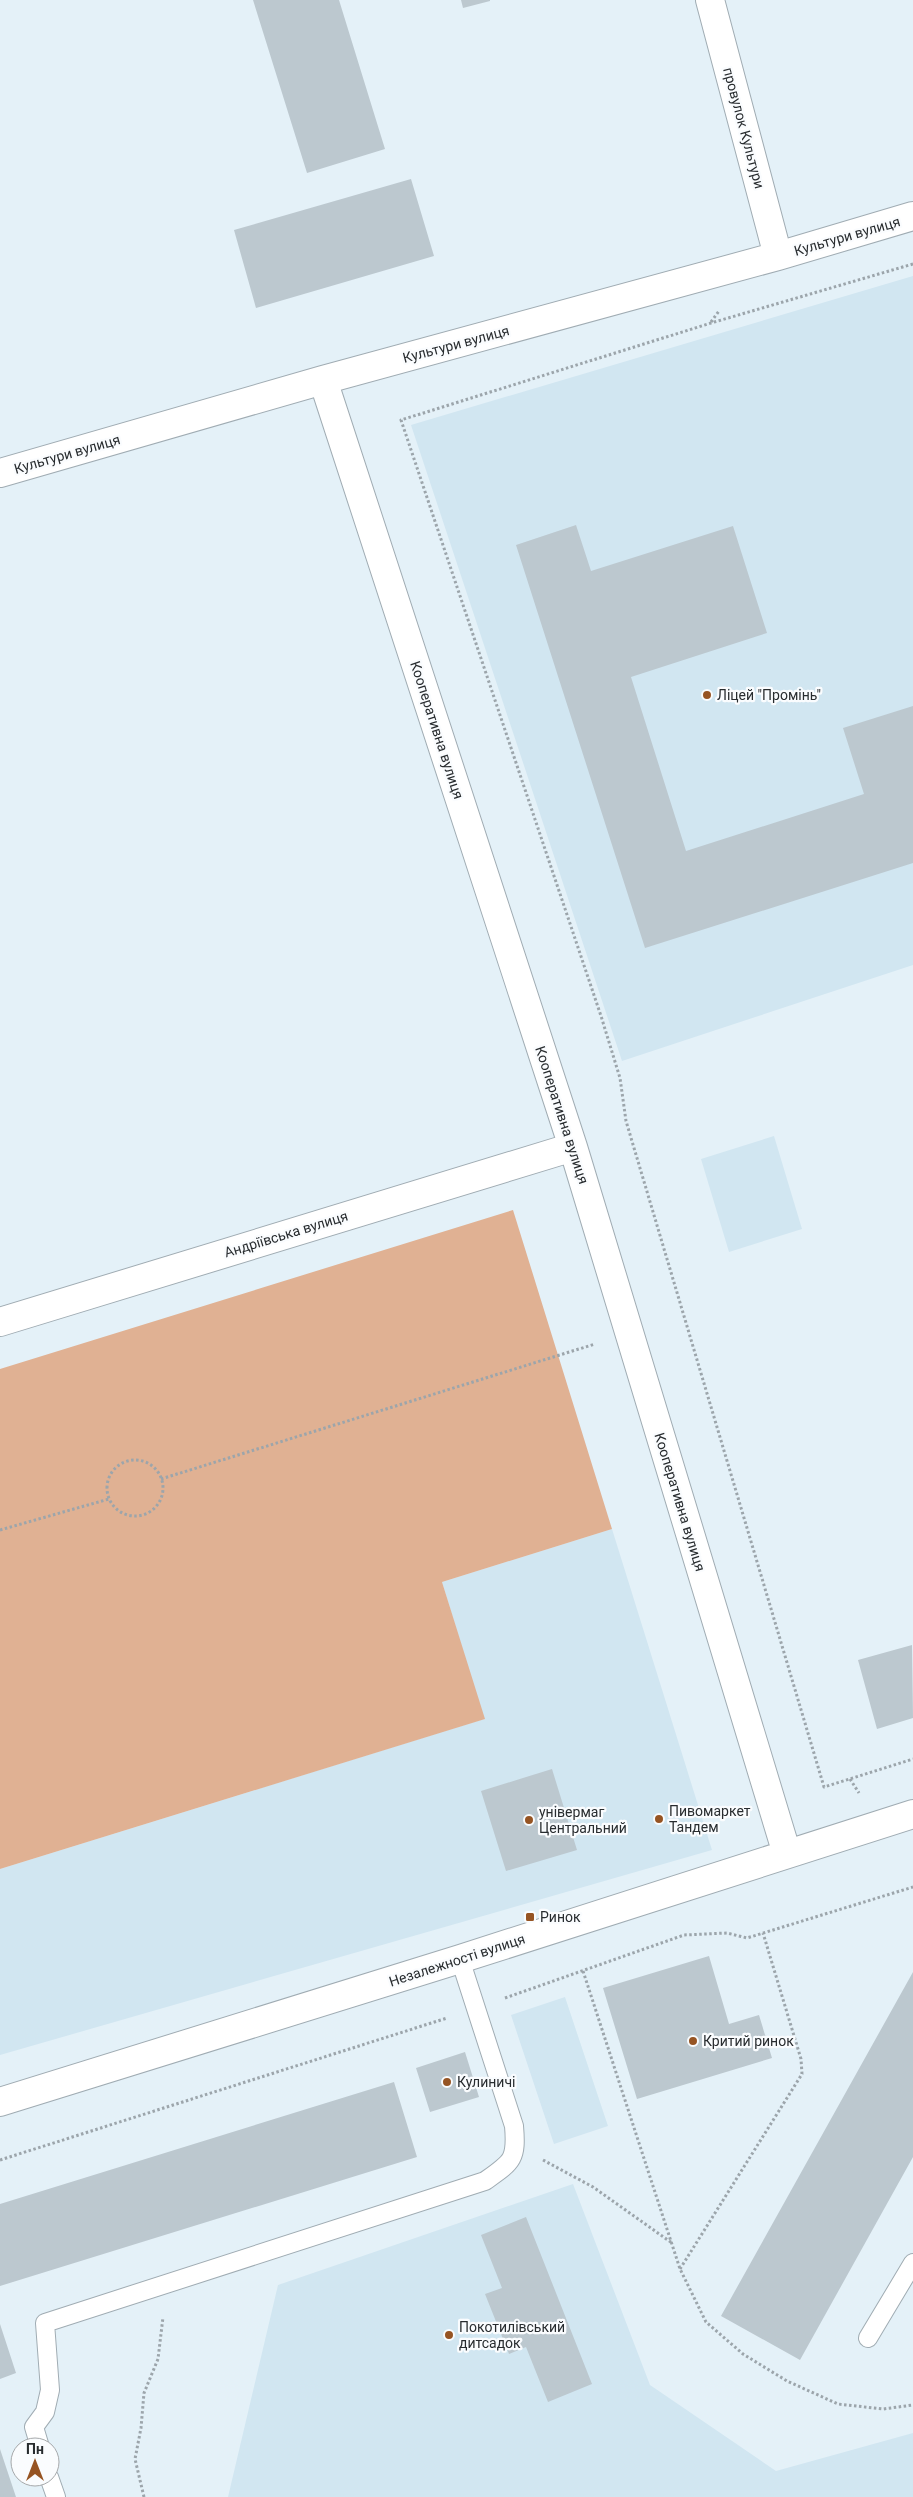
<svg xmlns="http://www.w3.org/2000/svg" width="913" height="2497" font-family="Roboto,sans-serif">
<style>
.built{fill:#d1e6f1}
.green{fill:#e0b193}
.building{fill:#bcc8cf}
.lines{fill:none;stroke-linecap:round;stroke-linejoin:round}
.service-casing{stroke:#a0acb3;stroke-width:20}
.minor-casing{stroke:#a0acb3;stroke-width:30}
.path{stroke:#9ca5ab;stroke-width:3;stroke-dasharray:2.5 2.5;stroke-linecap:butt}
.service{stroke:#fff;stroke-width:18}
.minor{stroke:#fff;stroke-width:28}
.poi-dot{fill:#965423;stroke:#fafcfe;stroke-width:2}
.labels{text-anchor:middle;stroke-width:4.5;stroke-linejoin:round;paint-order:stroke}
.street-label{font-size:14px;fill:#282c2f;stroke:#fafcfe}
.poi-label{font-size:14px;fill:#282c2f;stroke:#fafcfe;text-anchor:start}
</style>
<rect width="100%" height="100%" fill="#e4f1f8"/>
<path class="built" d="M 913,276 L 913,965 L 622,1061 L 411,425 Z
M 774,1136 L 802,1229 L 729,1252 L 701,1159 Z
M 612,1529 L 712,1850 L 0,2055 L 0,1869 L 484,1719 L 442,1582 Z
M 565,1997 L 608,2126 L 554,2144 L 511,2015 Z
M 573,2184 L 650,2385 L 776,2471 L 913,2433 L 913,2497 L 228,2497 L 278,2285 Z"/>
<path class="green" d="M 513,1210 L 612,1529 L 442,1582 L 485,1719 L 0,1869 L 0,1369 Z"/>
<path class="building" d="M 253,0 L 339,0 L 385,149 L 307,173 Z
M 461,0 L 490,0 L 490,1 L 463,8 Z
M 411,179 L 434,256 L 256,308 L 234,230 Z
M 576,525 L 591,571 L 733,526 L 767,633 L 631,677 L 686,851 L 864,794 L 843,728 L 913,706 L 913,863 L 645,948 L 516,545 Z
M 912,1645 L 913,1718 L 877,1729 L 858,1660 Z
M 552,1769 L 577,1850 L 506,1871 L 481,1791 Z
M 709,1956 L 729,2024 L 759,2015 L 772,2058 L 637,2099 L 603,1988 Z
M 913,1972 L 913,2157 L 800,2360 L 721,2316 Z
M 465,2052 L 479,2097 L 430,2112 L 416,2068 Z
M 394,2082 L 417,2157 L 0,2286 L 0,2204 Z
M 526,2217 L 592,2384 L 548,2402 L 526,2347 L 509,2354 L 485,2294 L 502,2288 L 481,2235 Z
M 0,2324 L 16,2373 L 0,2379 Z
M 0,2449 L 16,2497 L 0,2497 Z"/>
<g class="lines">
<defs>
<path id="service" d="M 868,2338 L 913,2263
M 40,2447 L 34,2427 L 45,2412 L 50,2390 L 45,2323 L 485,2181 C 512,2162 517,2160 514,2126 L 460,1959
M 49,2477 L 56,2497"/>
<path id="minor" d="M 710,0 L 778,256
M 323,380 L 573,1147 L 787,1854
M 0,473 L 323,380 L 778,256 L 913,216
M 0,1322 L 573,1147
M 0,2102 L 460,1959 L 913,1814"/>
</defs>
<use href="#service" class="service-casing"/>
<use href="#minor" class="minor-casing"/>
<path class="path" d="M 913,264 L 711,323 L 401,420 L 601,1016 L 620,1078 L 626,1121 L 824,1787 L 913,1759
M 711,322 L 719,311
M107 1488a28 28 0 1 1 56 0a28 28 0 1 1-56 0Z
M 161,1479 L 595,1344
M 0,1530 L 109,1499
M 850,1779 L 859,1793
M 583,1971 L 680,2269 L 706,2322 L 743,2354 L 787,2381 L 838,2404 L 883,2409 L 913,2405
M 505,1998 L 684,1935 L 727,1933 L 747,1938 L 913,1887
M 0,2160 L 447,2018
M 543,2160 L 593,2187 L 672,2243
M 680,2269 L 802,2074 L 801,2059 L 763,1933
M 144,2497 L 135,2459 L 141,2428 L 144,2393 L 158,2359 L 163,2317"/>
<use href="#service" class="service"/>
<use href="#minor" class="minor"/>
</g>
<g class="poi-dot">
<circle cx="707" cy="695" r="5"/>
<circle cx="659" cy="1819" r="5"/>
<circle cx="529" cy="1820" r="5"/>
<rect x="525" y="1912" width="10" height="10" rx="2.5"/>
<circle cx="693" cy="2041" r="5"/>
<circle cx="447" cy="2082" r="5"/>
<circle cx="449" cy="2335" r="5"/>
</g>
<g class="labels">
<g class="street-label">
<text transform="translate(744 128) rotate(75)" y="5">провулок Культури</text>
<text transform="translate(847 236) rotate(-16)" y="5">Культури вулиця</text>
<text transform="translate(456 344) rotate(-15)" y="5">Культури вулиця</text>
<text transform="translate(67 454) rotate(-16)" y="5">Культури вулиця</text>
<text transform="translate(437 730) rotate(72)" y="5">Кооперативна вулиця</text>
<text transform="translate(562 1115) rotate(72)" y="5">Кооперативна вулиця</text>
<text transform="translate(286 1234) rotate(-17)" y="5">Андріївська вулиця</text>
<text transform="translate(680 1502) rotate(73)" y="5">Кооперативна вулиця</text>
<text transform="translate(457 1960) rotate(-18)" y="5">Незалежності вулиця</text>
</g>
<g class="poi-label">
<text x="717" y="700">Ліцей "Промінь"</text>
<text x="669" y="1816">Пивомаркет<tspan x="669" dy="16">Тандем</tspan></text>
<text x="539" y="1817">універмаг<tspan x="539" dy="16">Центральний</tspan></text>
<text x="540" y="1922">Ринок</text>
<text x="703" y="2046">Критий ринок</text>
<text x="457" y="2087">Кулиничі</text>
<text x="459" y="2332">Покотилівський<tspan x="459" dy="16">дитсадок</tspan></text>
</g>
</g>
<g transform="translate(35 2462)"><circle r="24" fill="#fafcfe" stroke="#a6a9ab"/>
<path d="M0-4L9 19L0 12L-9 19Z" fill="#965423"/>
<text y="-8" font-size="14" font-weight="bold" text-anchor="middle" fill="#282c2f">Пн</text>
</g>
</svg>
